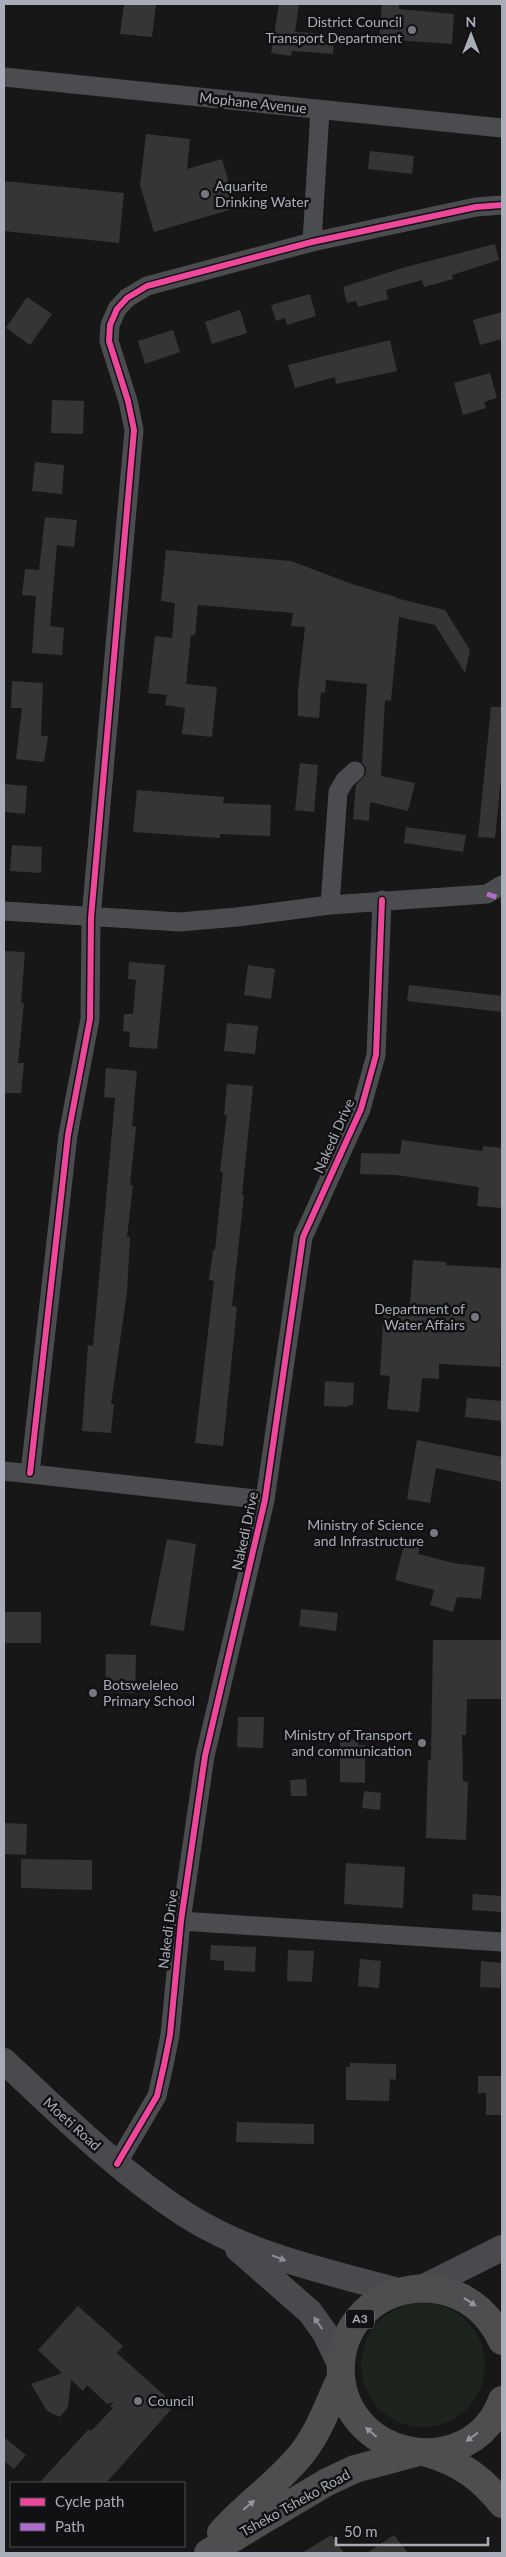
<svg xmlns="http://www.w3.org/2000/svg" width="506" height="2557" font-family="Lato,sans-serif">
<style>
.green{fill:#1d241e}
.building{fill:#353536}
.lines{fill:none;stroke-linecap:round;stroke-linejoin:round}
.street{stroke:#4b4c50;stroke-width:19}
.secondary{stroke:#4a4a4e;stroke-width:26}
.highway{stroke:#4e4e51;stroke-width:28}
.quiet{stroke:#b06ccc;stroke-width:5;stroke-dasharray:10 5;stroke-linecap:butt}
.cycleway-casing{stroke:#111113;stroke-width:9}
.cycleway{stroke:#ed469a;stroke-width:6}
.oneway{fill:#8c8f98}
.oneway2{fill:#92959e}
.poi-dot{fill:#757880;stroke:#111113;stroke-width:2}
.labels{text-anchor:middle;stroke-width:5;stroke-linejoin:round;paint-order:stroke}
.shield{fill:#111113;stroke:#7b7e86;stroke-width:1}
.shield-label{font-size:12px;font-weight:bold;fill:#a8adb8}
.poi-label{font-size:14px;fill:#a8adb8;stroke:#111113;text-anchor:end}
.street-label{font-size:14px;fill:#a8adb8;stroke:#111113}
</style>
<rect width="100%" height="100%" fill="#171717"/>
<path class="green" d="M361 2365a62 62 0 1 1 124 0a62 62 0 1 1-124 0Z"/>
<path class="building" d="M 124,4 L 156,4 L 152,37 L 120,34 Z
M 279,4 L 299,4 L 295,32 L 334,34 L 333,54 L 292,51 L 291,56 L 271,53 Z
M 382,4 L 399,4 L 399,9 L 454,14 L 452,44 L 379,39 Z
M 146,134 L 190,139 L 187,169 L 222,159 L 236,208 L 154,232 L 140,185 Z
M 370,151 L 414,156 L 412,174 L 368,169 Z
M 4,181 L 124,193 L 119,243 L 4,231 Z
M 495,244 L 499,260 L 452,275 L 453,279 L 424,287 L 422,280 L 386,290 L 388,299 L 358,307 L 356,301 L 347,303 L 343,287 L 402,268 Z
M 310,294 L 316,316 L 287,325 L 285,318 L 276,321 L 271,305 Z
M 27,297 L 52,314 L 30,345 L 6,328 Z
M 240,310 L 247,333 L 212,344 L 205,322 Z
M 502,312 L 502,339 L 480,345 L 473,320 Z
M 173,330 L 180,352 L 145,364 L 138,341 Z
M 390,340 L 397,371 L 336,384 L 335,377 L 295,388 L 288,365 Z
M 490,373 L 497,398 L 484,402 L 486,408 L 463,415 L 454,383 Z
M 52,400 L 84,401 L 83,434 L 51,433 Z
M 35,462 L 64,465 L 62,494 L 32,491 Z
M 45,517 L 77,520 L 74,547 L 57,545 L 50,626 L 64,628 L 62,655 L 32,653 L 36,596 L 22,595 L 25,569 L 39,570 Z
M 166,550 L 291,561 L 352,584 L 396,597 L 396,598 L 445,610 L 470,650 L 465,673 L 435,625 L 399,617 L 391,701 L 385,700 L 381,776 L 415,783 L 408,811 L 370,802 L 369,821 L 353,819 L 356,785 L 366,774 L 366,768 L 362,762 L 367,684 L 326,680 L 325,693 L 321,692 L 319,718 L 298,716 L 298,690 L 305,627 L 291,626 L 293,613 L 198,605 L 195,635 L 191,635 L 186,684 L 217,687 L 212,737 L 182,734 L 185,708 L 165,705 L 167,695 L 148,693 L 155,636 L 172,638 L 175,603 L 161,601 Z
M 12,681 L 43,683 L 41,736 L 48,736 L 44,762 L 16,759 L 22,708 L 11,708 Z
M 491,707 L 502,707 L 502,769 L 495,838 L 478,837 Z
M 300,763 L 318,765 L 314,812 L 295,810 Z
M 4,784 L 27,786 L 25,814 L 4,812 Z
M 137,790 L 224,797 L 223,803 L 271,805 L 270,836 L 220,834 L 220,838 L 133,832 Z
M 406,827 L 466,835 L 463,852 L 404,843 Z
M 12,845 L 42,847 L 41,873 L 10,871 Z
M 4,951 L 25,952 L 21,1003 L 24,1003 L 18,1063 L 24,1063 L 21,1093 L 4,1093 Z
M 129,962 L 165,965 L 157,1049 L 129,1047 L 130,1032 L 123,1031 L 124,1014 L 133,1014 L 136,980 L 128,979 Z
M 248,965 L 275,969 L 271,999 L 244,995 Z
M 409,985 L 502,996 L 502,1012 L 407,1001 Z
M 227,1023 L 258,1026 L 255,1054 L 224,1051 Z
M 106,1068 L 137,1071 L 132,1126 L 136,1127 L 130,1185 L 133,1185 L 127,1237 L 130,1237 L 127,1292 L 111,1404 L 114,1404 L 111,1433 L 82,1431 L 88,1345 L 93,1346 L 115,1098 L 104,1097 Z
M 227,1084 L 253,1086 L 242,1195 L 244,1195 L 232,1306 L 237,1307 L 223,1446 L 195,1443 L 214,1281 L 209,1280 L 213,1250 L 215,1250 L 223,1172 L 220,1171 L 227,1115 L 224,1115 Z
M 402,1140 L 482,1151 L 483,1146 L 502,1148 L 502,1208 L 477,1206 L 479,1187 L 396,1175 L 360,1174 L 361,1153 L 400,1154 Z
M 413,1260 L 446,1262 L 446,1265 L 502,1268 L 500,1367 L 439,1364 L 439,1379 L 422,1378 L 419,1412 L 387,1409 L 390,1376 L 380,1375 L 384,1305 L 410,1306 Z
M 325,1381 L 354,1383 L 353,1405 L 349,1405 L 348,1407 L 324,1406 Z
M 467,1398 L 502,1401 L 502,1421 L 465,1417 Z
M 417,1440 L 502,1457 L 502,1482 L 436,1468 L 430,1503 L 407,1499 Z
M 167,1539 L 196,1544 L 184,1631 L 150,1625 Z
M 405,1541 L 420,1545 L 418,1554 L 454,1563 L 485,1567 L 481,1599 L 457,1597 L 453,1612 L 430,1605 L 434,1590 L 395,1580 Z
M 301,1609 L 338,1613 L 336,1631 L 299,1626 Z
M 4,1612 L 41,1612 L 41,1643 L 4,1643 Z
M 433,1640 L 502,1640 L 502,1699 L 467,1699 L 466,1735 L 462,1735 L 463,1781 L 468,1782 L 466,1840 L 426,1838 L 428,1760 L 431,1760 Z
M 106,1654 L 136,1655 L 135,1693 L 105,1692 Z
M 238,1717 L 264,1717 L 263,1748 L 237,1747 Z
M 340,1739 L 358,1740 L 358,1745 L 365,1745 L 365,1783 L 340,1782 Z
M 306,1779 L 307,1796 L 291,1796 L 290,1780 Z
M 364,1791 L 381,1793 L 380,1810 L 362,1808 Z
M 4,1823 L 27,1824 L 26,1855 L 4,1854 Z
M 21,1859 L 92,1860 L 92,1890 L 21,1888 Z
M 346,1863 L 405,1867 L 403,1908 L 344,1904 Z
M 473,1894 L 502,1896 L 502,1912 L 472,1910 Z
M 211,1945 L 256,1947 L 255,1972 L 224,1970 L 224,1961 L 210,1960 Z
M 288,1950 L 314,1951 L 312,1982 L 287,1981 Z
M 360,1959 L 381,1961 L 379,1988 L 358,1986 Z
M 481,1961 L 502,1963 L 500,1988 L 480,1987 Z
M 350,2063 L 396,2064 L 396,2080 L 390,2079 L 389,2101 L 346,2100 L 346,2067 L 350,2067 Z
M 478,2076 L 502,2076 L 502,2115 L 486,2115 L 486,2093 L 478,2093 Z
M 237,2122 L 314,2124 L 314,2144 L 236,2142 Z
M 78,2306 L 123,2346 L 117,2353 L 175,2405 L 106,2483 L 39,2483 L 89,2429 L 91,2431 L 113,2408 L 110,2406 L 114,2402 L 107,2404 L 87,2385 L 83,2391 L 71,2380 L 68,2407 L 60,2417 L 47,2411 L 31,2384 L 62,2373 L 38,2350 Z
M 4,2437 L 26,2455 L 14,2469 L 4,2461 Z
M 331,2535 L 344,2553 L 302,2553 Z
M 394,2535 L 408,2553 L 367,2553 Z"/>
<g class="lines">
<path class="street" d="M 4,77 L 502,128
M 312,242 L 320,110
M 330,905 L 338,792 L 345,780 L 355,771
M 4,911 L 180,922 L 237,917 L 330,905 L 487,894 L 502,885
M 4,1471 L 265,1500
M 30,1473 L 68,1135 L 90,1019 L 91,918 L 134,430 L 128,401 L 109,341 L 110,325 L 117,309 L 127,298 L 147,286 L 312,242 L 476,207 L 502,205
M 181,1921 L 502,1942
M 117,2164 L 157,2096 L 164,2065 L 170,2035 L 181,1921 L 205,1756 L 265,1500 L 303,1237 L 361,1109 L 376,1055 L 382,900"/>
<path class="secondary" d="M 4,2061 C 62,2115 119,2172 186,2215 C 251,2256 325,2271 398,2291
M 238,2249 L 310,2312 L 325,2333 L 341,2366
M 424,2287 L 502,2248"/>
<path class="highway" d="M 502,2341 C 462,2253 335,2283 341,2376 C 348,2462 472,2482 502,2400
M 427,2453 C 459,2462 482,2478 502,2504
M 221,2533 C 246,2504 279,2483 303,2452 C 320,2430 329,2403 341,2377
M 208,2553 L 327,2482 L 355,2469 L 415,2453"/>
<path class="quiet" d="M 487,894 L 502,899"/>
<defs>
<path id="cycleway" d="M 30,1473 L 68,1135 L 90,1019 L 91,918 L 134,430 L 128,401 L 109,341 L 110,325 L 117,309 L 127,298 L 147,286 L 312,242 L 476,207 L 502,205
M 117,2164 L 157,2096 L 164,2065 L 170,2035 L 181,1921 L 205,1756 L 265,1500 L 303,1237 L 361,1109 L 376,1055 L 382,900"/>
</defs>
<use href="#cycleway" class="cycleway-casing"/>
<use href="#cycleway" class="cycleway"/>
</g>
<defs><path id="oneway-solid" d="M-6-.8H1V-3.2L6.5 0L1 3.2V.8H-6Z" transform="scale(1.25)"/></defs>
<g class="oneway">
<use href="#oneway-solid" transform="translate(279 2258) rotate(21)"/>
<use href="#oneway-solid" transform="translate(318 2323) rotate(-125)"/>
</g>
<g class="oneway2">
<use href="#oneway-solid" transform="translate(470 2302) rotate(34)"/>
<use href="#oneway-solid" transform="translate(371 2432) rotate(-139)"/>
<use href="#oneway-solid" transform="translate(472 2437) rotate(144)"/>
<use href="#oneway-solid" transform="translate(249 2505) rotate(-40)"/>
</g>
<g class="poi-dot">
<circle cx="412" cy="30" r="5"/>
<circle cx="205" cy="194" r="5"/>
<circle cx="475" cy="1317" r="5"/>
<circle cx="434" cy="1533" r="5"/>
<circle cx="93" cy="1693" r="5"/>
<circle cx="422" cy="1743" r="5"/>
<circle cx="138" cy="2401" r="5"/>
</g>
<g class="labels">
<rect class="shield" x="346" y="2309.5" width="28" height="19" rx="4"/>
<g class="shield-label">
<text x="360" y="2323">A3</text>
</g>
<g class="poi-label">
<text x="402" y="27">District Council<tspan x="402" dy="16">Transport Department</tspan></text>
<text x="215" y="191" text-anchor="start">Aquarite<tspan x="215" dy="16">Drinking Water</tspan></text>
<text x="465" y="1314">Department of<tspan x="465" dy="16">Water Affairs</tspan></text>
<text x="424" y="1530">Ministry of Science<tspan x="424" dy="16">and Infrastructure</tspan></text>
<text x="103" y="1690" text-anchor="start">Botsweleleo<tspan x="103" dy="16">Primary School</tspan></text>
<text x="412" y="1740">Ministry of Transport<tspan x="412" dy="16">and communication</tspan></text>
<text x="148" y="2406" text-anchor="start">Council</text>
</g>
<g class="street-label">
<text transform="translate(253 103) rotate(6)" y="5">Mophane Avenue</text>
<text transform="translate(334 1136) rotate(-66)" y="5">Nakedi Drive</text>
<text transform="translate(245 1531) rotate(-78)" y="5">Nakedi Drive</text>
<text transform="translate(168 1929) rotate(-83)" y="5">Nakedi Drive</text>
<text transform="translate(72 2124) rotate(42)" y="5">Moeti Road</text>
<text transform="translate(295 2503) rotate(-29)" y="5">Tsheko Tsheko Road</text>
</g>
</g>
<rect width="506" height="2557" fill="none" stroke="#a8adb8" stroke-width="10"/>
<rect x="10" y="2482" width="175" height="65" fill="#111113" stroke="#4d4f55"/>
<rect x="20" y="2498" width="25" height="8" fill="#ed469a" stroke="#4d4f55"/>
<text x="55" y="2507" font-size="15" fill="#a8adb8">Cycle path</text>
<rect x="20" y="2523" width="25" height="8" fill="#b06ccc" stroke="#4d4f55"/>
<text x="55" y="2532" font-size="15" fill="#a8adb8">Path</text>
<g transform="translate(471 35)" stroke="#111113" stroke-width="4" paint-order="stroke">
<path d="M0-4L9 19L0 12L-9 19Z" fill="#a8adb8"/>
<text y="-8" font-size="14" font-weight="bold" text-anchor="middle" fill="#a8adb8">N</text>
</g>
<path d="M336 2537v8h152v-8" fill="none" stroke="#a8adb8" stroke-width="2.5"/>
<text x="344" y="2537" font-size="15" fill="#a8adb8" stroke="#111113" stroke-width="4" paint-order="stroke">50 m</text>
</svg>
